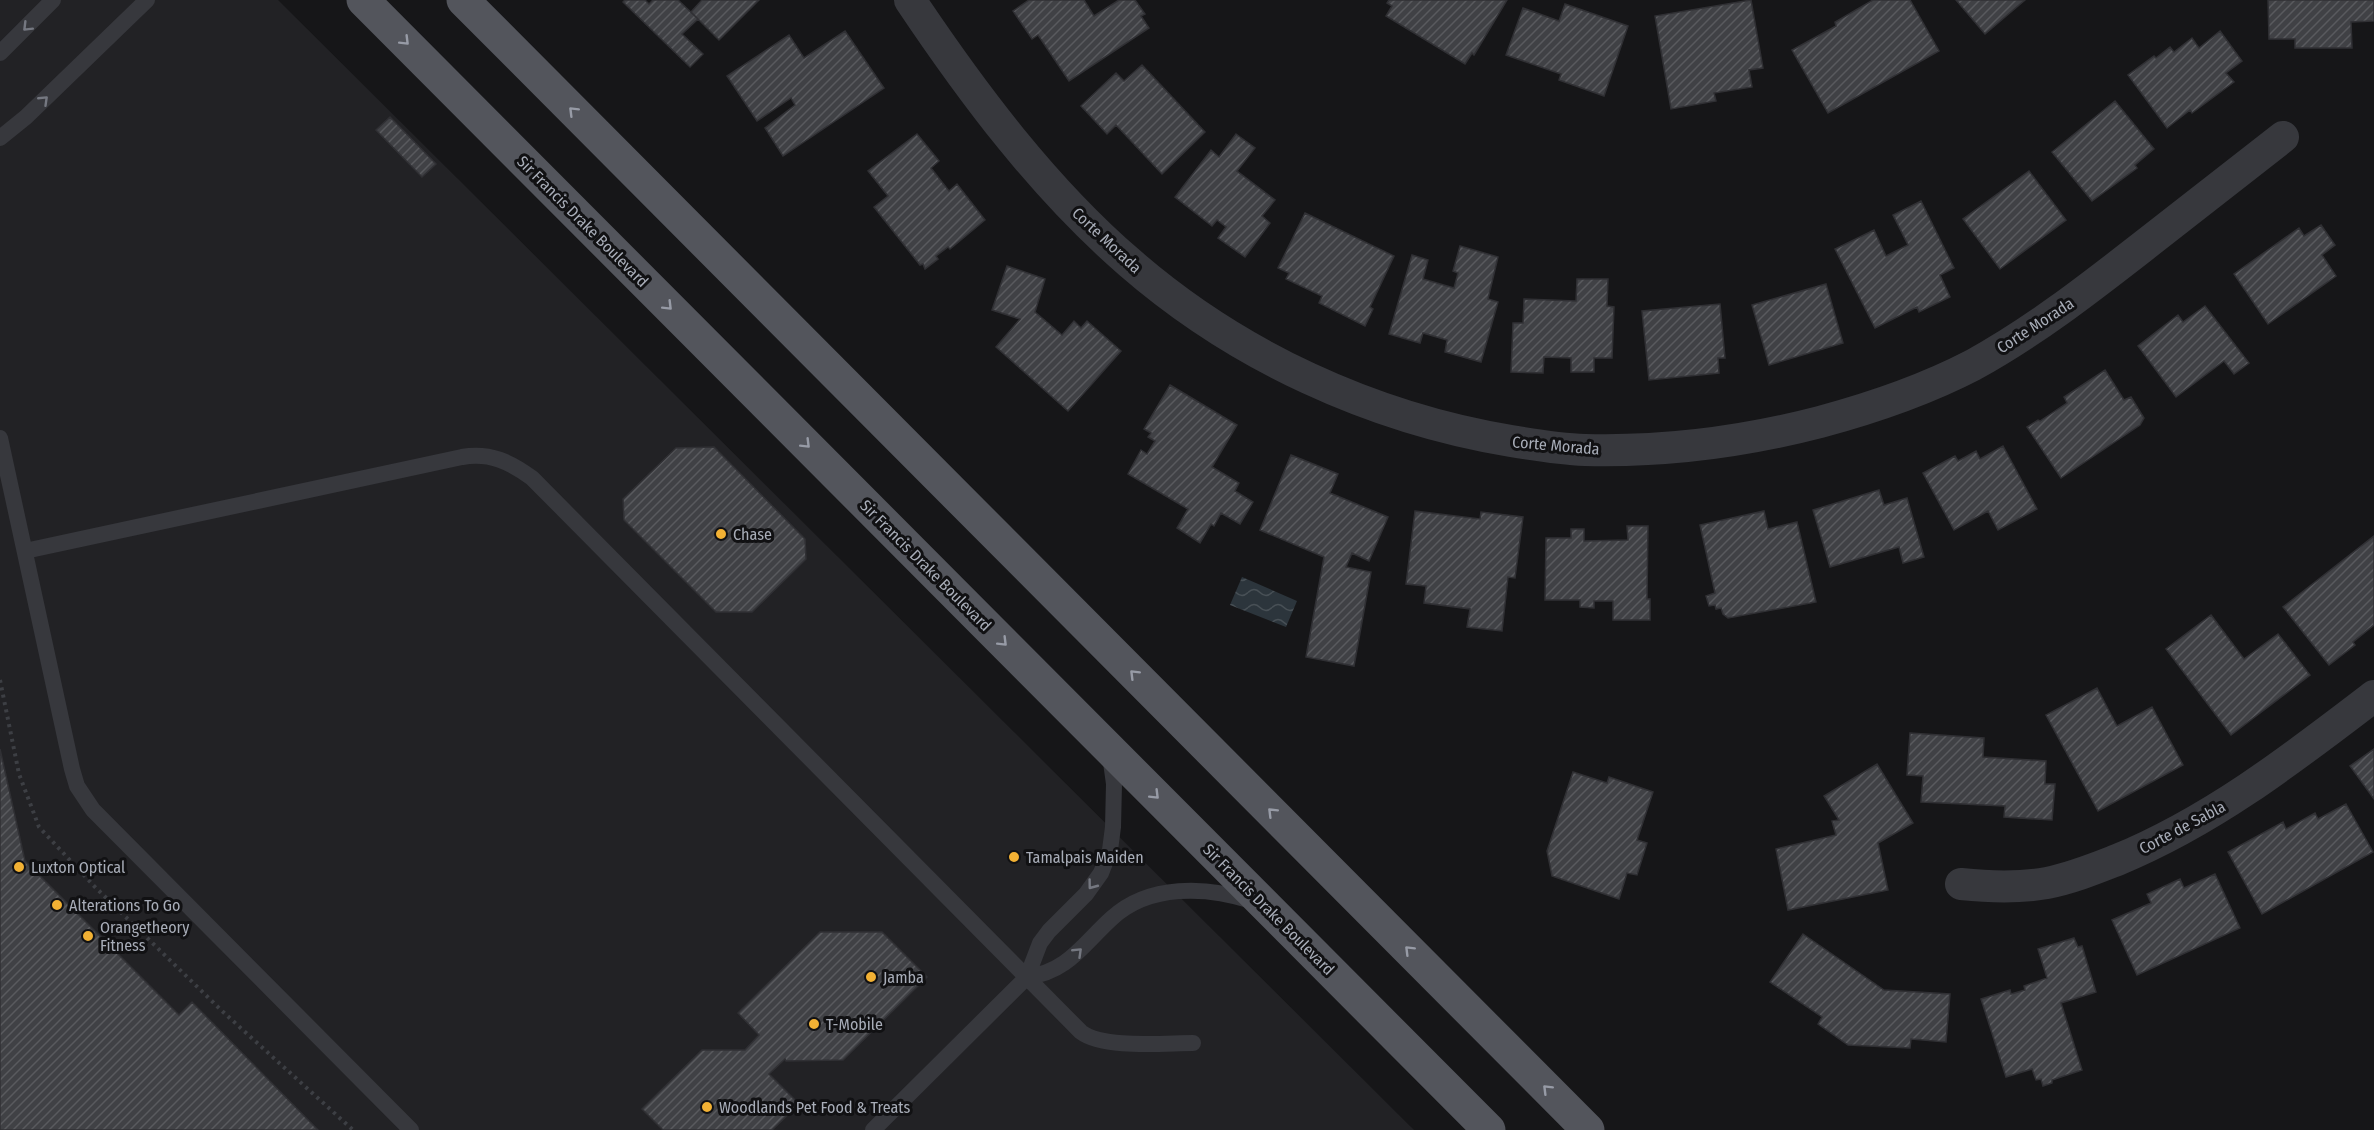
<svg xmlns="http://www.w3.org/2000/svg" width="2374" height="1130" font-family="'Fira Sans Condensed',sans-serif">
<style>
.built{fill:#222225}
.water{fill:url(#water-waves)}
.building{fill:url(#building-hatch);stroke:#303034;stroke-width:1.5}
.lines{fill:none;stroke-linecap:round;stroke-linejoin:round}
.path{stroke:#3d3f44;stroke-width:4;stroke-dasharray:3 4.5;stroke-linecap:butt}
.lane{stroke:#37383d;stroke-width:16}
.street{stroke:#37383d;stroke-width:32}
.primary{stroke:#53555c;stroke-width:33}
.oneway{stroke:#757881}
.oneway2{stroke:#979ba6}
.poi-dot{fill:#f2b134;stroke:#111113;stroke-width:2}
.labels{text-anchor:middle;stroke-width:6;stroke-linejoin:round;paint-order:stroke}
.street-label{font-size:16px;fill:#a8adb8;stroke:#111113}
.poi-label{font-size:16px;fill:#a8adb8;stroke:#111113;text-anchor:start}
</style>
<defs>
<pattern id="water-waves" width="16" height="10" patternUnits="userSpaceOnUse" patternTransform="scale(1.5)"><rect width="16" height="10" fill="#2c353c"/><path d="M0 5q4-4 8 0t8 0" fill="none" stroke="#485056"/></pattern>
<pattern id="building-hatch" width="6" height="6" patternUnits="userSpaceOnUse" patternTransform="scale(1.5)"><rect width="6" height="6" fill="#404145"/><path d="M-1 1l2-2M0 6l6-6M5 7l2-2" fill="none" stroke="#595a5e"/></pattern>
</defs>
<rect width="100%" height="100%" fill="#161618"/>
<path class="built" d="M 0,0 L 278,0 L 1414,1130 L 0,1130 Z"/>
<path class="water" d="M 1242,577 L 1297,601 L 1286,627 L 1230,605 Z"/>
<path class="building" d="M 625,0 L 645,0 L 649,4 L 653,0 L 678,0 L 698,19 L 682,34 L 703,54 L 690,67 L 623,2 Z
M 702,0 L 759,0 L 719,40 L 691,12 Z
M 1029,0 L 1084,0 L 1094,16 L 1119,0 L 1135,0 L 1145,14 L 1141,16 L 1149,28 L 1069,81 L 1038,35 L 1032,39 L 1013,11 Z
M 1389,0 L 1507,0 L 1474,55 L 1472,53 L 1465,64 L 1386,16 L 1392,6 L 1387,3 Z
M 1751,0 L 1763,68 L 1749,70 L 1752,87 L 1714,93 L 1716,101 L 1671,109 L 1655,16 Z
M 1873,0 L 1910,0 L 1939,51 L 1828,113 L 1792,50 L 1836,26 L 1835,22 Z
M 1956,0 L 2025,0 L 1985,34 Z
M 2268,0 L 2374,0 L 2374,21 L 2351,22 L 2352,48 L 2295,48 L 2295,39 L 2269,39 Z
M 1565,4 L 1628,26 L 1604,96 L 1559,80 L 1561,74 L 1506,55 L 1523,8 L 1559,21 Z
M 845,31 L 884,88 L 783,156 L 765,128 L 795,105 L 791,98 L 757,121 L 727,76 L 789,35 L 804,58 Z
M 2220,31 L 2242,61 L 2226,73 L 2234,82 L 2192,113 L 2190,110 L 2167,128 L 2128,75 L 2154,56 L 2156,58 L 2170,47 L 2174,52 L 2192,38 L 2199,48 Z
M 1142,65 L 1205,132 L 1162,174 L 1116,125 L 1107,134 L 1081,106 L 1116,73 L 1124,81 Z
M 2115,101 L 2154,149 L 2135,165 L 2137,168 L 2092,201 L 2052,152 Z
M 390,117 L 436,164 L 422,177 L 376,130 Z
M 917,134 L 939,161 L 931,168 L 949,191 L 957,184 L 985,220 L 950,249 L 948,247 L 936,256 L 938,259 L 925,269 L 923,264 L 920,265 L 874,207 L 888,196 L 868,171 Z
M 1236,134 L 1255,148 L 1237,171 L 1275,200 L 1262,216 L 1270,223 L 1245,257 L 1218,238 L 1226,227 L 1217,220 L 1212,226 L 1175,197 L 1211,150 L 1219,157 Z
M 2029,171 L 2066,220 L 2000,269 L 1963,219 Z
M 1921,201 L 1954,268 L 1940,275 L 1950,297 L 1919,312 L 1917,307 L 1875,328 L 1835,249 L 1874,230 L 1886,256 L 1908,245 L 1893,215 Z
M 1305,213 L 1394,256 L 1370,307 L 1373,309 L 1365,326 L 1319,303 L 1322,296 L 1286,279 L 1289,273 L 1278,268 Z
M 2321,225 L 2335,245 L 2322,255 L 2336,276 L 2268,324 L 2234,274 L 2299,228 L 2304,236 Z
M 1460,246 L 1498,257 L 1488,299 L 1498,302 L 1481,362 L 1445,352 L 1447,340 L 1423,333 L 1420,343 L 1389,334 L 1412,255 L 1428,260 L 1423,279 L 1454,288 L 1458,273 L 1453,271 Z
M 1007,266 L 1045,279 L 1035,312 L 1062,335 L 1074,321 L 1081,328 L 1087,321 L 1121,351 L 1068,411 L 996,347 L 1020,319 L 992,310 Z
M 1577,279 L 1608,279 L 1607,306 L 1614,307 L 1612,358 L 1594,358 L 1594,372 L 1571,372 L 1571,358 L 1544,357 L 1543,373 L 1511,372 L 1513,323 L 1523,323 L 1524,299 L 1576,301 Z
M 1826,284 L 1843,343 L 1769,365 L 1752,305 Z
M 1720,304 L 1725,358 L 1718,358 L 1719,373 L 1649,380 L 1642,311 Z
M 2205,306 L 2249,363 L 2234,374 L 2224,361 L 2176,397 L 2138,346 L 2178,315 L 2183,322 Z
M 2105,370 L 2124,400 L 2131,397 L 2144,418 L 2140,425 L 2061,478 L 2027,427 L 2038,420 L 2040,421 L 2067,403 L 2064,397 Z
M 1170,385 L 1237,425 L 1212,467 L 1239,483 L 1235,491 L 1253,502 L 1240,524 L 1221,513 L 1214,526 L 1211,524 L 1200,543 L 1177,528 L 1188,509 L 1128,474 L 1141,450 L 1147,454 L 1155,441 L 1148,437 L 1151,433 L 1144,429 Z
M 2003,446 L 2037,509 L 1998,530 L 1988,511 L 1954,530 L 1923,473 L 1955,456 L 1958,461 L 1976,451 L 1980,459 Z
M 714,447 L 805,539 L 806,559 L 752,612 L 716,612 L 624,520 L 623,499 L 676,448 Z
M 1291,455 L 1338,474 L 1330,493 L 1388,517 L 1369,561 L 1352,553 L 1346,567 L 1371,572 L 1354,666 L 1306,657 L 1324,557 L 1260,530 Z
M 1879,490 L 1884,505 L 1907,498 L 1924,557 L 1903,563 L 1899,547 L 1830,567 L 1813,510 Z
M 1415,511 L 1480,519 L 1481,512 L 1523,517 L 1515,578 L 1508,577 L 1502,631 L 1467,627 L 1470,609 L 1424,603 L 1426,586 L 1406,584 Z
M 1764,511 L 1768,529 L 1797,522 L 1816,602 L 1728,618 L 1723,614 L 1721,608 L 1716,609 L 1715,605 L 1709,606 L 1706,596 L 1715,593 L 1700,525 Z
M 1627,526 L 1648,526 L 1647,599 L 1650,599 L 1650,620 L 1613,620 L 1613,601 L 1594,601 L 1594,608 L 1580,607 L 1580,600 L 1545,600 L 1546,538 L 1571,538 L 1571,529 L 1584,529 L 1584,541 L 1628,540 Z
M 2374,536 L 2374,625 L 2353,642 L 2355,645 L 2329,665 L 2283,607 Z
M 2211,615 L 2244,659 L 2278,634 L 2310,675 L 2231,735 L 2166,649 Z
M 2097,688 L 2117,726 L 2152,707 L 2183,765 L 2098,811 L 2046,715 Z
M 1910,733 L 1984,738 L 1983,757 L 2046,761 L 2045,784 L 2055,784 L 2052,820 L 2004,817 L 2005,806 L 1921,802 L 1923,776 L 1907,775 Z
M 0,749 L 25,861 L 179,1015 L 192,1002 L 318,1130 L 0,1130 Z
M 2374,749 L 2374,799 L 2350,766 Z
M 1877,764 L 1913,823 L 1878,843 L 1888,890 L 1788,910 L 1776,849 L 1836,835 L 1832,821 L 1839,820 L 1824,796 Z
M 1573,772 L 1607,783 L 1609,777 L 1653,792 L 1637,840 L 1647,843 L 1637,875 L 1627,873 L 1619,899 L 1552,876 L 1547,851 Z
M 2346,804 L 2373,852 L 2262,914 L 2228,852 L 2283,822 L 2286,829 L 2315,813 L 2318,819 Z
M 2215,874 L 2240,928 L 2137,975 L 2112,920 L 2151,903 L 2147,894 L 2180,879 L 2184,888 Z
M 820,932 L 882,932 L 927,977 L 843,1060 L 786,1061 L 785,1059 L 769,1074 L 799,1104 L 772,1130 L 663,1130 L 642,1109 L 702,1050 L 745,1050 L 759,1035 L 738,1013 Z
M 1803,934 L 1884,990 L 1950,994 L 1946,1042 L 1911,1039 L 1910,1048 L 1848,1045 L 1818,1024 L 1822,1017 L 1770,982 Z
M 2074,938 L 2078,947 L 2082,946 L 2096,992 L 2061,1003 L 2082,1070 L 2052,1080 L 2052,1083 L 2043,1086 L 2041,1079 L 2036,1080 L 2032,1069 L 2006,1077 L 1981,999 L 2010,990 L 2011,994 L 2025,990 L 2024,986 L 2047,978 L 2038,949 Z"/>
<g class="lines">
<path class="path" d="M 0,680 L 19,774 L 39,827 L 94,886 L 222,1011 L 353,1130"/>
<path class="lane" d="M 0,53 L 53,0
M 0,138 L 26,117 L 147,0
M 0,438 L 72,769 L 77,786 L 93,810 L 411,1130
M 25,551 L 462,457 C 490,452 510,462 532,478 L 1081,1032 C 1103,1049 1164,1043 1193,1043
M 1027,977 C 1068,972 1083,944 1112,918 C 1149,884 1206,886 1252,901
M 873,1130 L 1027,977 L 1040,943 L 1049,931 L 1086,894 L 1101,873 L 1110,850 L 1113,827 L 1114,784 L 1110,755"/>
<path class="street" d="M 910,0 C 973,94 1044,189 1130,263 C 1237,356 1372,418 1511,441 C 1535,445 1560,449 1585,450 C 1664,452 1743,442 1820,422 C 1872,408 1925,390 1973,365 C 2033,332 2087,290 2141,248 C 2188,211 2235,174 2283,137
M 1961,884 C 1990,887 2019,888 2047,883 C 2072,878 2094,869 2117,860 C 2212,821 2293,758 2374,696"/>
<path class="primary" d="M 363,0 L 1489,1130
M 463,0 L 1588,1130"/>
</g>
<defs><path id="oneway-chevron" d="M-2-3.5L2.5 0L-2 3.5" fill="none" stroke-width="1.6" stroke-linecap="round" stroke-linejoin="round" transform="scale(1.5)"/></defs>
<g class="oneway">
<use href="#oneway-chevron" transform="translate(27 27) rotate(135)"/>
<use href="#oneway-chevron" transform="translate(44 100) rotate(-44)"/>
<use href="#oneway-chevron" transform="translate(1092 885) rotate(127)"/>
<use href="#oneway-chevron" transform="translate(1078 952) rotate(-44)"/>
</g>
<g class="oneway2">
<use href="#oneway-chevron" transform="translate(405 41) rotate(45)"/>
<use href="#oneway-chevron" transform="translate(573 111) rotate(-135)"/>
<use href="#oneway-chevron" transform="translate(668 306) rotate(45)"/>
<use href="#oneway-chevron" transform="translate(806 444) rotate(45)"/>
<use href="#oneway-chevron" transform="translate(1003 642) rotate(45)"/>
<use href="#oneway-chevron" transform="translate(1134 674) rotate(-135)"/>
<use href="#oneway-chevron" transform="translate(1155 795) rotate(45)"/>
<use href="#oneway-chevron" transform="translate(1272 812) rotate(-135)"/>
<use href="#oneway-chevron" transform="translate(1409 950) rotate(-135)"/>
<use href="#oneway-chevron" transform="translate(1547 1089) rotate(-135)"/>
</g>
<g class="poi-dot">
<circle cx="721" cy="534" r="6"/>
<circle cx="1014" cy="857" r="6"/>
<circle cx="19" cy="867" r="6"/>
<circle cx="57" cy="905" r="6"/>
<circle cx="88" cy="936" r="6"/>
<circle cx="871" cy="977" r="6"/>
<circle cx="814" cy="1024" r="6"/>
<circle cx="707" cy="1107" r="6"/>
</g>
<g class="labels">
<g class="street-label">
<text transform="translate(583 221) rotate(45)" y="6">Sir Francis Drake Boulevard</text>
<text transform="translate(1107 240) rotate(43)" y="6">Corte Morada</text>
<text transform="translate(2035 325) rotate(-33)" y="6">Corte Morada</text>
<text transform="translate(1556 445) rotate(5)" y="6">Corte Morada</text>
<text transform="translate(926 565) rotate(45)" y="6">Sir Francis Drake Boulevard</text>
<text transform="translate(2182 827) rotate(-28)" y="6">Corte de Sabla</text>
<text transform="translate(1269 909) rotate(45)" y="6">Sir Francis Drake Boulevard</text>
</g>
<g class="poi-label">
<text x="733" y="540">Chase</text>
<text x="1026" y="863">Tamalpais Maiden</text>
<text x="31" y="873">Luxton Optical</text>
<text x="69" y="911">Alterations To Go</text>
<text x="100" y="933">Orangetheory<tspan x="100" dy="18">Fitness</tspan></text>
<text x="883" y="983">Jamba</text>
<text x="826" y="1030">T-Mobile</text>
<text x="719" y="1113">Woodlands Pet Food &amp; Treats</text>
</g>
</g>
</svg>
